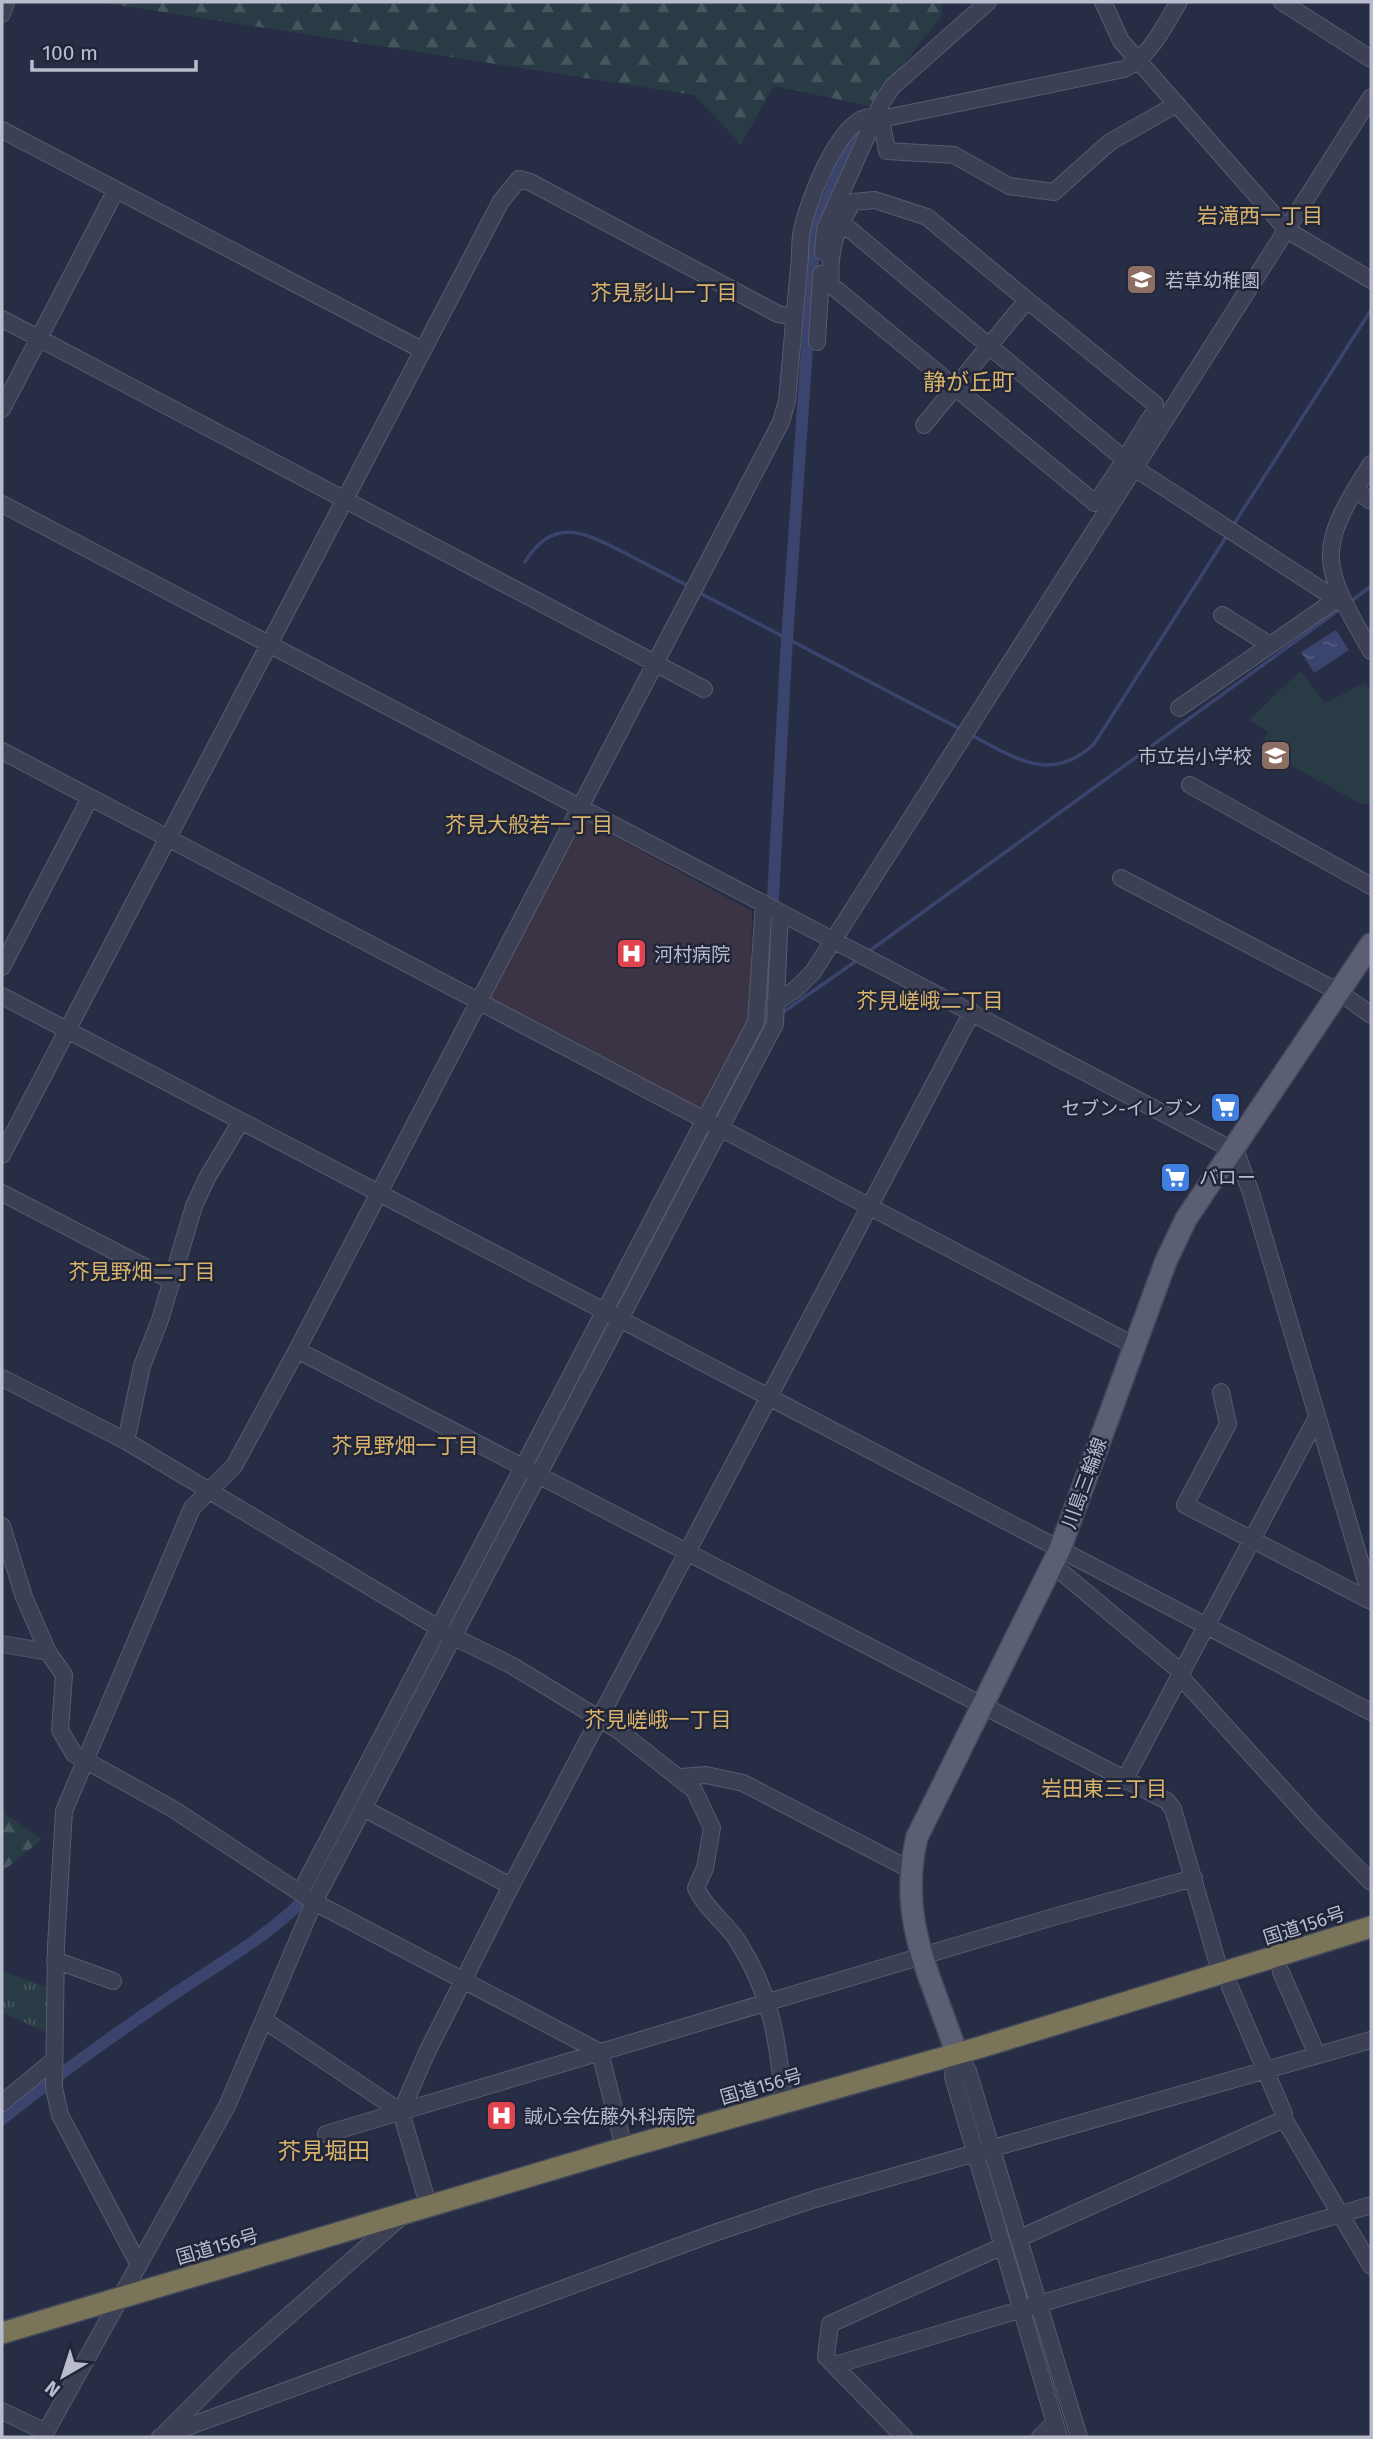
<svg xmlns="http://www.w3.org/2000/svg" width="1373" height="2439" font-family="'Fira Sans','Noto Sans JP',sans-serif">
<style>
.medical{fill:#3a3445}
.forest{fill:url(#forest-firs)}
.park{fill:url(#park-tufts)}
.pitch{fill:#293c45}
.water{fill:url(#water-ripples)}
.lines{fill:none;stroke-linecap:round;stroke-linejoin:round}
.stream{stroke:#3b446c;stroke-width:3.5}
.canal{stroke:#3b446c;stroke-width:12}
.minor-casing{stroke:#575b6e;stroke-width:18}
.major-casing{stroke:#45495d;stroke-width:24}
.highway-casing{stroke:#43485b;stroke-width:24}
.minor{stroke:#3c4054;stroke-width:16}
.major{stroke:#5a5f74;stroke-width:21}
.highway{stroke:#7a7559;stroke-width:21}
.labels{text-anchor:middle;stroke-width:5;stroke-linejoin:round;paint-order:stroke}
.poi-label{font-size:19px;fill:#b9bccd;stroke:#20253a;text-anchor:start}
.street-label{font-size:19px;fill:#b9bccd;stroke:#20253a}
.neighbourhood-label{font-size:21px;fill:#d8b369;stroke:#20253a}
.quarter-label{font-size:23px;fill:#d8b369;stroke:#20253a}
</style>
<defs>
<pattern id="forest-firs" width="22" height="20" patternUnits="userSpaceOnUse" patternTransform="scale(1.75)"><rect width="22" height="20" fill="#293c45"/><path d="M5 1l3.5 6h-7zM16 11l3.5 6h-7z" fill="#46565f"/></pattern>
<pattern id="park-tufts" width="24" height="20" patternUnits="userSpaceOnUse" patternTransform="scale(1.75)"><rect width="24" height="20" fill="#293c45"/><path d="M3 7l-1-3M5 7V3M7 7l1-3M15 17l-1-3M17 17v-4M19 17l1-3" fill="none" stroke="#46565f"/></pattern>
<pattern id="water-ripples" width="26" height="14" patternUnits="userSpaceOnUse" patternTransform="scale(1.75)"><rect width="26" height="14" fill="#3b446c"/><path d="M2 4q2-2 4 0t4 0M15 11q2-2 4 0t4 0" fill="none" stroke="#555d80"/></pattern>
</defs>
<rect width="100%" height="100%" fill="#272d45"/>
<path class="medical" d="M 584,820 L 752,911 L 750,1022 L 702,1111 L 491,1003 L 488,997 L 580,821 Z"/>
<path class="forest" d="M 99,2 L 942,2 L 941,17 L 870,106 L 774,86 L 741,144 L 694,95 Z
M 2,1805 L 5,1814 L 42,1839 L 2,1872 Z"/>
<path class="park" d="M 2,1971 L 50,1988 L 45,2032 L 2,2012 Z"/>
<path class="pitch" d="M 1300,671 L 1325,703 L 1364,683 L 1371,690 L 1371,803 L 1361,804 L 1259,748 L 1268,732 L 1249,720 Z"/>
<path class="water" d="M 1336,630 L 1349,650 L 1314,673 L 1301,652 Z"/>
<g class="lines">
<path class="stream" d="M 1232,527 L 1371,310
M 525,562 C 554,514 588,534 627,554 C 648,565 669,576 690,587
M 696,591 L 962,730
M 1349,603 L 1371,586
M 969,734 C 1014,757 1050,785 1094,744 L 1228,534
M 868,952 L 1340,609
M 779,1015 L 859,959"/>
<path class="canal" d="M 772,917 L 786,655 L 815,232 L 856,128
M 660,1227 L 765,1022 L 771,945
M 2,2119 C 60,2073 119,2031 180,1990 C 225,1960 275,1932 312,1891"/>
<defs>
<path id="minor" d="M 1103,2 L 1121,41 L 1287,230 L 1371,280
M 1282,2 L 1371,59
M 2,14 L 6,2
M 881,119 L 887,151 L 954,155 L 1009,186 L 1054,192 L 1110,142 L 1177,104
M 2,130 L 422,350
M 841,222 L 853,202 L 875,200 L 927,217 L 1027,300 L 924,425
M 823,252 L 825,229 L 882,102 L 893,86 L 988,2
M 823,285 L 831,285 L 1095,503 C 1118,474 1134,442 1155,411 L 1155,404 L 1027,300
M 831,285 C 829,263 832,242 841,222 L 1136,469 L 1345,605
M 2,319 L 704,689
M 817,342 L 821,274
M 2,409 L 116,190
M 1371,464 C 1315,551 1320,563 1371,651
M 1355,489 L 1371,501
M 2,504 L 1231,1149 L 1238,1157 L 1251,1193 L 1371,1598
M 1222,615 L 1270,645
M 1179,708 L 1337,599
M 2,751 L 1135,1346
M 1190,785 L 1371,886
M 1121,878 L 1339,992 L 1371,1015
M 2,967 L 90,798
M 2,996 L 1371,1712
M 775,1003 L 796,989 L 813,972 L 1371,97
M 2,1155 L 501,201 L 519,179 L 530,182 L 778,314 L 794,317
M 2,1193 L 172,1281
M 297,1350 L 1167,1801 L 1173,1809 L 1221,1975
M 2,1378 L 126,1441 L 452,1636 L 511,1665 L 618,1730 L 694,1790 L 712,1828 L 705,1868 L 696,1888 C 706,1910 727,1923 739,1943 C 772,1996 778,2042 784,2103
M 1221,1392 L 1228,1424 L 1185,1505 L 1371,1601
M 126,1441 L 142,1366 L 160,1320 L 194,1206 L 207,1178 L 240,1123
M 2,1526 L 24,1597 L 48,1652 L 64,1675 L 60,1730 L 74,1754 L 173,1809 L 314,1902 L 600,2052 L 624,2148
M 1052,1564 L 1181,1672
M 2,1644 L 48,1652
M 1179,1675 L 1314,1824 L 1371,1882
M 681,1777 L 706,1775 L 743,1783 L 909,1869
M 1124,1781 L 1316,1419
M 363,1808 L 511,1886
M 300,1893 L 756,1022 L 764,903
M 55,1960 L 113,1981
M 1281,1972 L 1317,2055
M 1230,1987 L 1284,2114
M 264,2020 L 401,2112 L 429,2208
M 956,2052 L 968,2071 L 1079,2437
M 956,2052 L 953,2077 L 1059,2437
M 2,2103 L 53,2061
M 401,2112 L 427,2052 L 511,1886 L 972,1012
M 326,2134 L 1053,1917 L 1194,1878
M 1020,2238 L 1284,2119 L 1371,2266
M 139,2265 L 60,2115 L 54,2088 L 56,1945 L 64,1811 L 192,1508 L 234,1466 L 297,1350 L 781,422 L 787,401 C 791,356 795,312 799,267 C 801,255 799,242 802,230 C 808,202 844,101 881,119 L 1124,69 C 1151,56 1163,27 1179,2
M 835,2365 L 1371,2205
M 2,2411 L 46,2432
M 166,2432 L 235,2363 L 402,2216
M 43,2437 L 227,2106 L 314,1902 L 775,1024 L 780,912
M 160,2437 L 717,2232 L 815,2199 L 1371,2040
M 904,2437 L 826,2357 L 830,2324 L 1003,2246
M 1040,2437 L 1054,2423"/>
<path id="major" d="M 956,2052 C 931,1975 897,1920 917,1837 L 1060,1549 L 1166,1261 L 1186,1219 L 1371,944"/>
<path id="highway" d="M 2,2333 L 624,2148 L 981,2047 L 1371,1927"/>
</defs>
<use href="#minor" class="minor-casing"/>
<use href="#major" class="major-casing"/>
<use href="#highway" class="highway-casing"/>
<use href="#minor" class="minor"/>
<use href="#major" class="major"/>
<use href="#highway" class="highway"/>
</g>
<defs>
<symbol id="school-square" viewBox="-11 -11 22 22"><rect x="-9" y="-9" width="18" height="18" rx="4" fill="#8d6e63" stroke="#20253a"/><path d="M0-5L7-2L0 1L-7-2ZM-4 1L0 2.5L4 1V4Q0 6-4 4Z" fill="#fff"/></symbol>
<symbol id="hospital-square" viewBox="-11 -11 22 22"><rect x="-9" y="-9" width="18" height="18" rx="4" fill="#e0444e" stroke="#20253a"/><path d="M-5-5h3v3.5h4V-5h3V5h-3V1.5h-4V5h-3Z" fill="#fff"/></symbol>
<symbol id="supermarket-square" viewBox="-11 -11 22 22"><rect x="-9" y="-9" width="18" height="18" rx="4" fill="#3f7fe0" stroke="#20253a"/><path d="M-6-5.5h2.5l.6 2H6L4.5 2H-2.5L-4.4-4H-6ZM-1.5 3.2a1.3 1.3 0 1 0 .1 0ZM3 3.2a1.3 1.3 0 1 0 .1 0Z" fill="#fff"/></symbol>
</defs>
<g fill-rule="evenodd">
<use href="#school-square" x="1124" y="262" width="35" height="35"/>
<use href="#school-square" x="1258" y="738" width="35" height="35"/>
<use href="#hospital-square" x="614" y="936" width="35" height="35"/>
<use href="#supermarket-square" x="1208" y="1090" width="35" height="35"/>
<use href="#supermarket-square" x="1158" y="1160" width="35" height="35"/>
<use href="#hospital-square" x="484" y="2098" width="35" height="35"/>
</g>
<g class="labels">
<g class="poi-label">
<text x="1165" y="287">若草幼稚園</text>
<text x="1252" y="763" text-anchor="end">市立岩小学校</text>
<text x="654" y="961">河村病院</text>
<text x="1202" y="1115" text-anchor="end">セブン-イレブン</text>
<text x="1199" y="1184">バロー</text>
<text x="524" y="2123">誠心会佐藤外科病院</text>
</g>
<g class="street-label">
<text transform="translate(1084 1483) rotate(-70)" y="7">川島三輪線</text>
<text transform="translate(1304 1925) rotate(-18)" y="7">国道156号</text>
<text transform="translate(761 2086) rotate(-16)" y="7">国道156号</text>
<text transform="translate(217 2246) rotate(-16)" y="7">国道156号</text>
</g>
<g class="neighbourhood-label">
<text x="1260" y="223">岩滝西一丁目</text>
<text x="664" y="300">芥見影山一丁目</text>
<text x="529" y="832">芥見大般若一丁目</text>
<text x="930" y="1008">芥見嵯峨二丁目</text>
<text x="142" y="1279">芥見野畑二丁目</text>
<text x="405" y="1453">芥見野畑一丁目</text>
<text x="658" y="1727">芥見嵯峨一丁目</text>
<text x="1104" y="1796">岩田東三丁目</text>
</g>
<g class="quarter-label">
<text x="969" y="390">静が丘町</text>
<text x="324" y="2159">芥見堀田</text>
</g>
</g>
<rect width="1373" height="2439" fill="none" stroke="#b9bccd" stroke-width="7"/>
<g transform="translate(63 2376) rotate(219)" stroke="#20253a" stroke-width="5" paint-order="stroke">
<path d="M0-5L12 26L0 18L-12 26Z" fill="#b9bccd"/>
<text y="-10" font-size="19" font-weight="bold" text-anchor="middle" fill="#b9bccd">N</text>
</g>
<path d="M32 60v10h164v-10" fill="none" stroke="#b9bccd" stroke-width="3.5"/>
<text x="42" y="60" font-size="21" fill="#b9bccd" stroke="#20253a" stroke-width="5" paint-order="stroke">100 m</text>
</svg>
